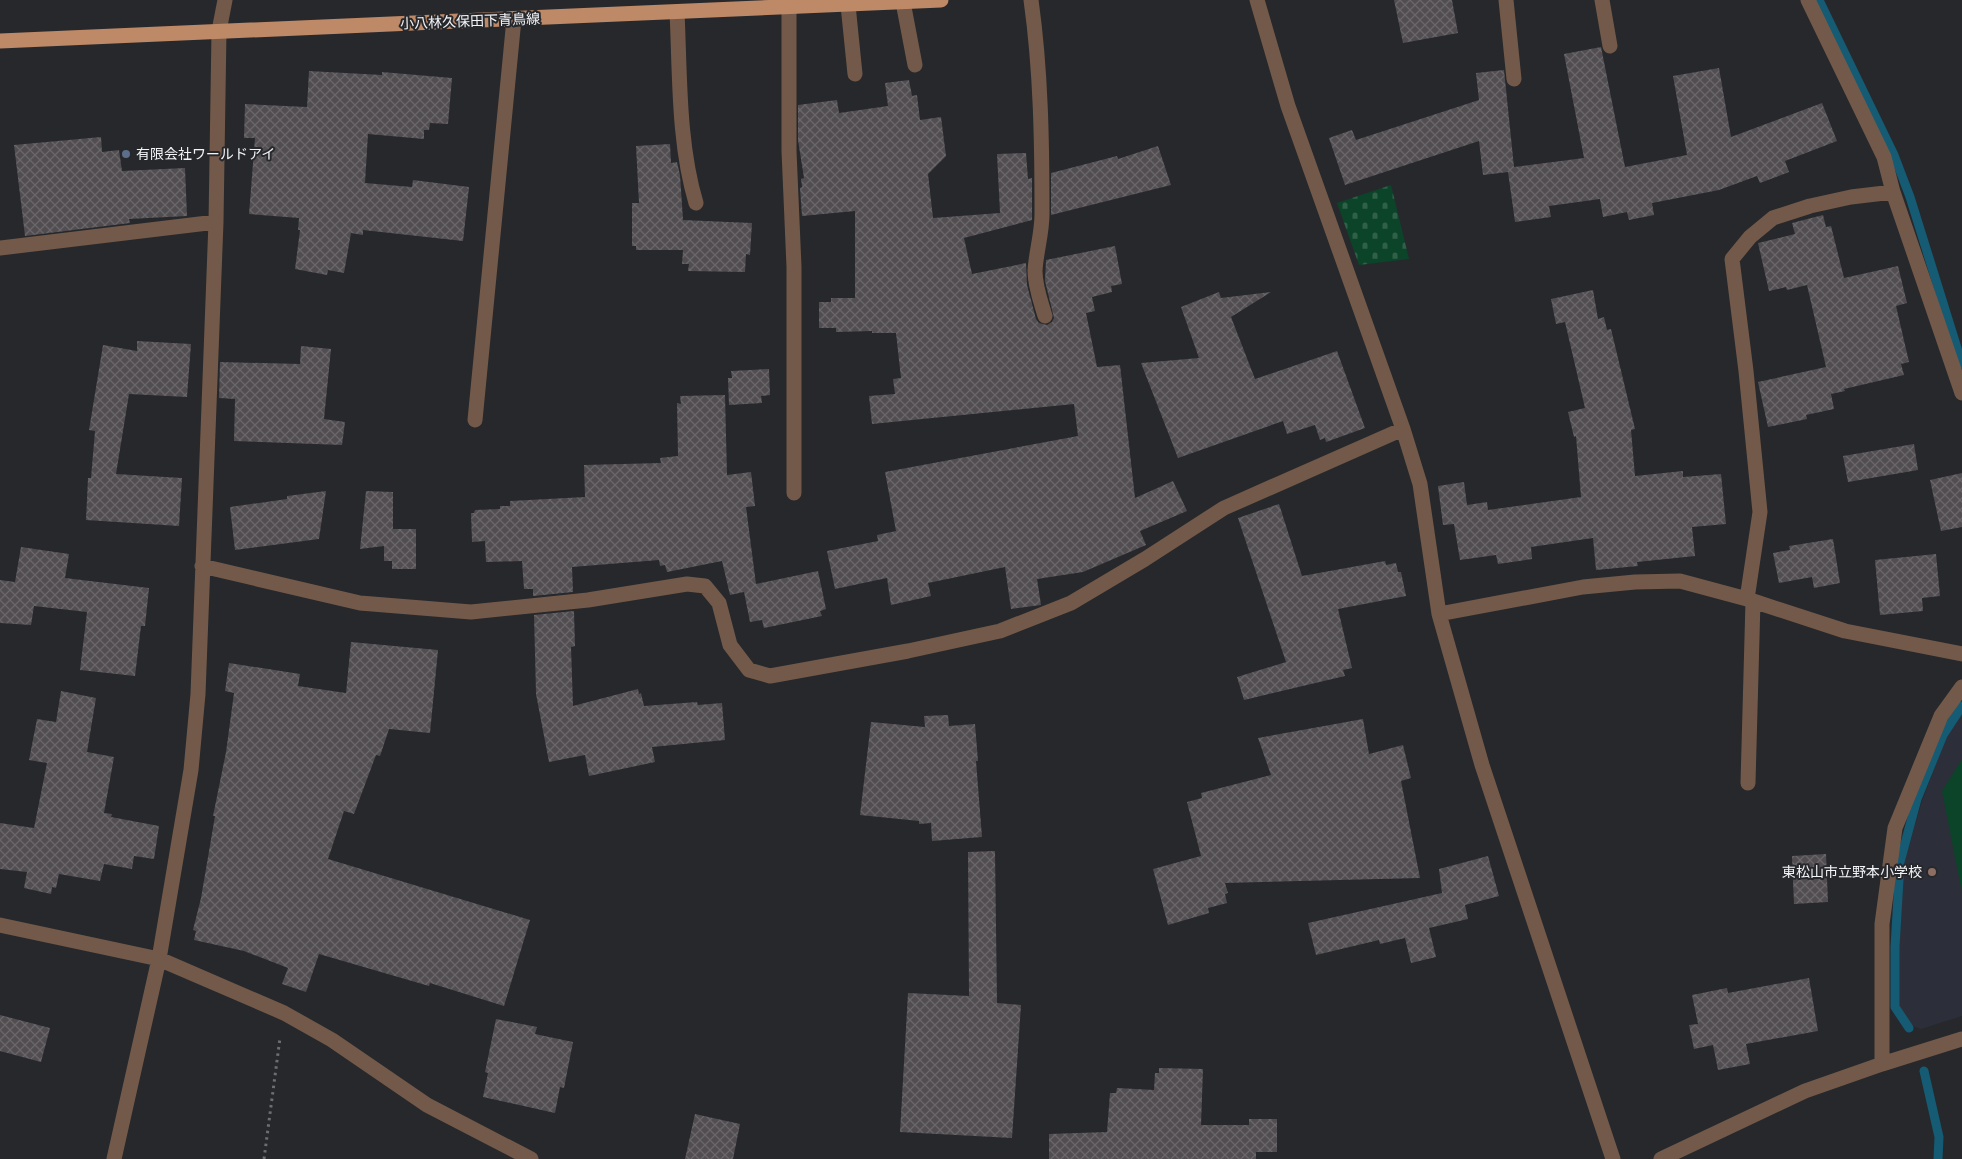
<svg xmlns="http://www.w3.org/2000/svg" width="1962" height="1159" font-family="'Work Sans','Noto Sans JP',sans-serif">
<style>
.built{fill:#2c2f39}
.cemetery{fill:url(#cemetery-stones)}
.pitch{fill:#0b4428}
.lines{fill:none;stroke-linecap:round;stroke-linejoin:round}
.stream{stroke:#155b73;stroke-width:9}
.building{fill:url(#building-cross-hatch)}
.path{stroke:#6d6e72;stroke-width:3;stroke-dasharray:2.5 4;stroke-linecap:butt}
.minor{stroke:#735949;stroke-width:15}
.major{stroke:#be8967;stroke-width:15}
.service-dot{fill:#5c6f8a;stroke:#26282c;stroke-width:2}
.education-dot{fill:#8d6e63;stroke:#26282c;stroke-width:2}
.labels{text-anchor:middle;stroke-width:4;stroke-linejoin:round;paint-order:stroke}
.street-label{font-size:14px;fill:#f3f4f7;stroke:#26282c}
.poi-label{font-size:14px;fill:#f3f4f7;stroke:#26282c;text-anchor:start}
</style>
<defs>
<pattern id="cemetery-stones" width="16" height="16" patternUnits="userSpaceOnUse" patternTransform="scale(1.25)"><rect width="16" height="16" fill="#0b4428"/><path d="M2 7V4a2 2 0 0 1 4 0v3zM10 15v-3a2 2 0 0 1 4 0v3z" fill="#2f6048"/></pattern>
<pattern id="building-cross-hatch" width="8" height="8" patternUnits="userSpaceOnUse" patternTransform="scale(1.25)"><rect width="8" height="8" fill="#514d51"/><path d="M0 0l8 8M0 8l8-8" fill="none" stroke="#6a676b"/></pattern>
</defs>
<rect width="100%" height="100%" fill="#26282c"/>
<path class="built" d="M 1962,709 L 1962,1016 L 1921,1029 L 1910,1025 L 1898,1007 L 1900,889 L 1906,855 L 1922,801 L 1946,737 Z"/>
<path class="cemetery" d="M 1391,185 L 1409,259 L 1359,265 L 1337,203 Z"/>
<path class="pitch" d="M 1962,759 L 1962,893 L 1942,791 Z"/>
<g class="lines">
<path class="stream" d="M 1819,0 L 1894,155 L 1910,197 L 1962,364
M 1909,1028 L 1895,1007 L 1895,947 L 1900,862 L 1917,799 L 1943,735 L 1962,706
M 1924,1071 L 1939,1137 L 1938,1159"/>
</g>
<path class="building" d="M 1394,0 L 1452,0 L 1458,33 L 1403,43 Z
M 1601,47 L 1625,167 L 1687,155 L 1673,76 L 1719,68 L 1731,137 L 1822,103 L 1837,141 L 1785,161 L 1789,172 L 1760,183 L 1757,176 L 1719,190 L 1652,203 L 1654,215 L 1629,220 L 1627,212 L 1603,217 L 1600,199 L 1549,206 L 1551,217 L 1515,222 L 1508,172 L 1483,175 L 1479,141 L 1345,185 L 1329,138 L 1352,130 L 1356,140 L 1479,100 L 1476,73 L 1504,70 L 1514,167 L 1584,158 L 1564,54 Z
M 309,71 L 382,75 L 382,72 L 452,78 L 448,124 L 430,123 L 429,130 L 424,130 L 424,139 L 368,134 L 365,183 L 412,187 L 413,180 L 469,187 L 463,241 L 363,230 L 363,235 L 351,233 L 344,273 L 328,270 L 327,275 L 295,269 L 300,230 L 298,230 L 299,218 L 249,214 L 255,138 L 244,138 L 245,104 L 307,107 Z
M 909,80 L 912,96 L 917,95 L 920,120 L 941,117 L 946,156 L 928,174 L 933,218 L 1000,213 L 997,154 L 1026,153 L 1028,179 L 1032,178 L 1032,220 L 964,238 L 972,274 L 1026,263 L 1027,285 L 1036,319 L 1039,323 L 1047,325 L 1052,322 L 1054,318 L 1045,281 L 1046,260 L 1115,246 L 1122,284 L 1111,286 L 1112,292 L 1092,297 L 1095,311 L 1086,313 L 1097,367 L 1120,365 L 1135,498 L 1173,481 L 1187,511 L 1140,531 L 1146,545 L 1083,572 L 1037,579 L 1041,605 L 1011,609 L 1005,567 L 928,583 L 931,596 L 891,605 L 887,578 L 835,589 L 827,551 L 878,541 L 877,535 L 896,531 L 885,472 L 1078,436 L 1074,404 L 872,424 L 869,396 L 895,394 L 893,379 L 901,378 L 896,333 L 872,333 L 872,331 L 836,332 L 836,328 L 819,328 L 819,302 L 831,302 L 831,298 L 855,298 L 855,211 L 802,216 L 800,188 L 802,187 L 801,179 L 804,178 L 798,140 L 798,105 L 837,100 L 839,113 L 888,106 L 885,83 Z
M 101,137 L 102,152 L 119,150 L 122,171 L 185,168 L 187,216 L 129,219 L 130,223 L 25,236 L 14,145 Z
M 670,144 L 671,163 L 677,162 L 680,175 L 683,220 L 752,223 L 750,255 L 746,254 L 745,272 L 688,271 L 689,264 L 682,264 L 683,250 L 636,250 L 636,246 L 632,246 L 632,203 L 639,203 L 636,146 Z
M 1158,146 L 1171,185 L 1051,215 L 1051,173 L 1117,156 L 1118,159 Z
M 1823,215 L 1826,227 L 1831,226 L 1844,278 L 1898,266 L 1907,303 L 1896,306 L 1909,362 L 1901,364 L 1904,375 L 1844,389 L 1845,391 L 1831,394 L 1834,409 L 1806,415 L 1807,419 L 1768,427 L 1758,382 L 1826,367 L 1807,285 L 1787,290 L 1786,287 L 1769,291 L 1758,243 L 1795,234 L 1792,223 Z
M 1593,290 L 1598,319 L 1604,317 L 1607,330 L 1611,329 L 1635,429 L 1631,430 L 1635,476 L 1683,471 L 1683,477 L 1721,474 L 1726,524 L 1692,527 L 1695,556 L 1637,562 L 1638,566 L 1596,570 L 1593,538 L 1531,547 L 1532,559 L 1498,564 L 1496,555 L 1460,560 L 1454,524 L 1443,525 L 1438,486 L 1464,482 L 1467,505 L 1487,502 L 1488,510 L 1581,497 L 1576,436 L 1574,437 L 1568,412 L 1585,408 L 1565,322 L 1556,324 L 1551,299 Z
M 1219,292 L 1221,298 L 1271,292 L 1231,317 L 1255,379 L 1337,351 L 1365,428 L 1326,442 L 1325,438 L 1320,440 L 1315,425 L 1287,434 L 1283,421 L 1178,458 L 1141,363 L 1199,358 L 1181,307 Z
M 137,341 L 191,344 L 187,397 L 129,394 L 116,474 L 182,478 L 179,526 L 86,520 L 88,478 L 91,478 L 95,431 L 89,430 L 103,345 L 137,351 Z
M 301,346 L 331,349 L 324,419 L 345,422 L 342,445 L 234,441 L 235,399 L 219,398 L 220,362 L 300,364 Z
M 769,369 L 770,395 L 761,396 L 762,403 L 729,405 L 728,378 L 732,378 L 731,371 Z
M 725,395 L 727,475 L 751,472 L 755,506 L 746,507 L 756,584 L 818,571 L 826,609 L 820,611 L 822,616 L 764,628 L 762,620 L 750,622 L 744,592 L 730,595 L 722,561 L 667,572 L 665,565 L 660,566 L 659,560 L 572,567 L 573,592 L 533,596 L 533,589 L 524,589 L 522,561 L 486,562 L 485,541 L 472,542 L 471,513 L 474,513 L 475,510 L 500,509 L 500,506 L 510,506 L 510,501 L 585,497 L 584,465 L 661,463 L 660,458 L 678,456 L 677,403 L 681,404 L 680,396 Z
M 1914,444 L 1918,470 L 1848,482 L 1843,456 Z
M 1962,473 L 1962,527 L 1941,531 L 1930,480 Z
M 326,491 L 319,539 L 235,550 L 230,507 L 287,499 L 287,496 Z
M 366,491 L 393,492 L 393,529 L 416,529 L 416,569 L 392,569 L 392,561 L 384,561 L 384,546 L 360,549 Z
M 1279,504 L 1302,576 L 1385,561 L 1386,565 L 1396,563 L 1398,572 L 1401,572 L 1406,596 L 1338,609 L 1352,668 L 1343,670 L 1345,676 L 1244,700 L 1237,677 L 1286,662 L 1238,518 Z
M 1833,539 L 1840,583 L 1814,588 L 1812,577 L 1779,583 L 1773,553 L 1790,550 L 1789,546 Z
M 21,547 L 69,554 L 65,578 L 149,588 L 145,626 L 141,626 L 135,676 L 80,670 L 87,612 L 34,606 L 31,625 L 0,623 L 0,580 L 15,582 Z
M 1936,554 L 1940,596 L 1922,598 L 1923,611 L 1880,615 L 1875,560 Z
M 574,611 L 575,646 L 571,647 L 573,706 L 638,689 L 639,694 L 641,693 L 644,706 L 697,702 L 698,705 L 722,703 L 725,740 L 652,747 L 655,762 L 589,776 L 585,755 L 549,762 L 536,694 L 534,615 Z
M 351,642 L 438,650 L 430,733 L 389,729 L 380,756 L 376,755 L 354,814 L 344,811 L 328,859 L 530,920 L 504,1006 L 430,983 L 429,986 L 319,954 L 306,992 L 282,984 L 288,968 L 244,951 L 194,940 L 196,931 L 193,930 L 201,898 L 215,816 L 213,816 L 226,752 L 234,693 L 225,691 L 229,663 L 300,674 L 298,686 L 346,693 Z
M 61,691 L 96,698 L 87,752 L 114,757 L 104,813 L 112,814 L 111,817 L 159,826 L 154,859 L 134,856 L 132,869 L 104,864 L 100,881 L 59,874 L 56,888 L 52,887 L 51,894 L 24,888 L 27,872 L 0,869 L 0,823 L 34,828 L 47,763 L 29,760 L 37,719 L 56,722 Z
M 948,715 L 949,726 L 975,724 L 978,761 L 976,761 L 982,837 L 932,841 L 931,823 L 919,824 L 919,821 L 860,815 L 871,722 L 925,727 L 924,716 Z
M 1363,719 L 1369,754 L 1403,745 L 1411,778 L 1401,781 L 1420,878 L 1225,883 L 1228,893 L 1225,894 L 1227,903 L 1208,908 L 1209,913 L 1168,925 L 1153,869 L 1201,856 L 1187,802 L 1202,798 L 1201,793 L 1271,775 L 1258,738 Z
M 995,851 L 997,1003 L 1021,1005 L 1012,1138 L 900,1132 L 908,993 L 969,996 L 968,852 Z
M 1826,854 L 1828,902 L 1794,904 L 1792,856 Z
M 1488,856 L 1499,896 L 1465,905 L 1468,919 L 1429,928 L 1436,957 L 1411,963 L 1405,938 L 1380,944 L 1379,940 L 1316,955 L 1308,923 L 1442,893 L 1439,869 Z
M 1809,978 L 1818,1031 L 1746,1044 L 1750,1064 L 1718,1070 L 1713,1045 L 1694,1049 L 1689,1025 L 1698,1024 L 1692,995 L 1727,988 L 1728,993 Z
M 0,1015 L 50,1028 L 41,1062 L 0,1051 Z
M 496,1019 L 537,1027 L 535,1034 L 573,1042 L 564,1088 L 560,1087 L 555,1113 L 483,1097 L 488,1073 L 485,1072 Z
M 1159,1068 L 1203,1069 L 1201,1125 L 1249,1125 L 1249,1119 L 1277,1119 L 1277,1152 L 1256,1152 L 1256,1159 L 1049,1159 L 1049,1134 L 1107,1132 L 1110,1093 L 1116,1093 L 1117,1088 L 1154,1090 L 1155,1073 L 1159,1073 Z
M 695,1114 L 740,1124 L 733,1159 L 685,1159 Z"/>
<g class="lines">
<path class="path" d="M 264,1159 L 280,1038"/>
<path class="minor" d="M 1031,0 C 1041,71 1042,143 1042,214 C 1042,234 1036,252 1035,271 C 1035,287 1041,302 1045,316
M 1257,0 L 1288,106 L 1403,429 L 1420,484 L 1439,614 L 1482,765 L 1613,1159
M 1506,0 L 1514,79
M 1602,0 L 1610,46
M 1808,0 L 1884,157 L 1893,192 L 1962,393
M 903,2 L 915,65
M 848,5 L 855,74
M 789,7 L 789,151 L 794,267 L 794,493
M 677,12 C 680,74 678,143 696,203
M 0,248 L 216,222
M 475,420 L 514,19
M 202,566 L 360,603 L 471,612 L 588,600 L 687,584 L 705,586 L 719,603 L 730,645 L 749,670 L 770,676 L 908,651 L 1000,631 L 1071,603 L 1145,559 L 1224,508 L 1403,429
M 1747,599 L 1760,512 L 1746,371 L 1732,259 L 1750,237 L 1773,218 L 1810,206 L 1851,197 L 1893,192
M 1439,614 L 1583,587 L 1635,582 L 1680,581 L 1747,599 L 1845,631 L 1962,654
M 1748,783 L 1753,601
M 0,925 L 159,959 L 284,1013 L 332,1040 L 427,1105 L 531,1159
M 1882,1064 L 1882,924 L 1895,828 L 1941,716 L 1962,687
M 114,1159 L 159,959 L 191,770 L 198,694 L 216,222 L 219,31 L 225,0
M 1661,1159 L 1805,1091 L 1882,1064 L 1962,1039"/>
<path class="major" d="M 0,41 L 941,0"/>
</g>
<circle class="service-dot" cx="126" cy="154" r="5"/>
<circle class="education-dot" cx="1932" cy="872" r="5"/>
<g class="labels">
<g class="street-label">
<text transform="translate(470 21) rotate(-2)" y="5">小八林久保田下青鳥線</text>
</g>
<g class="poi-label">
<text x="136" y="159">有限会社ワールドアイ</text>
<text x="1922" y="877" text-anchor="end">東松山市立野本小学校</text>
</g>
</g>
</svg>
